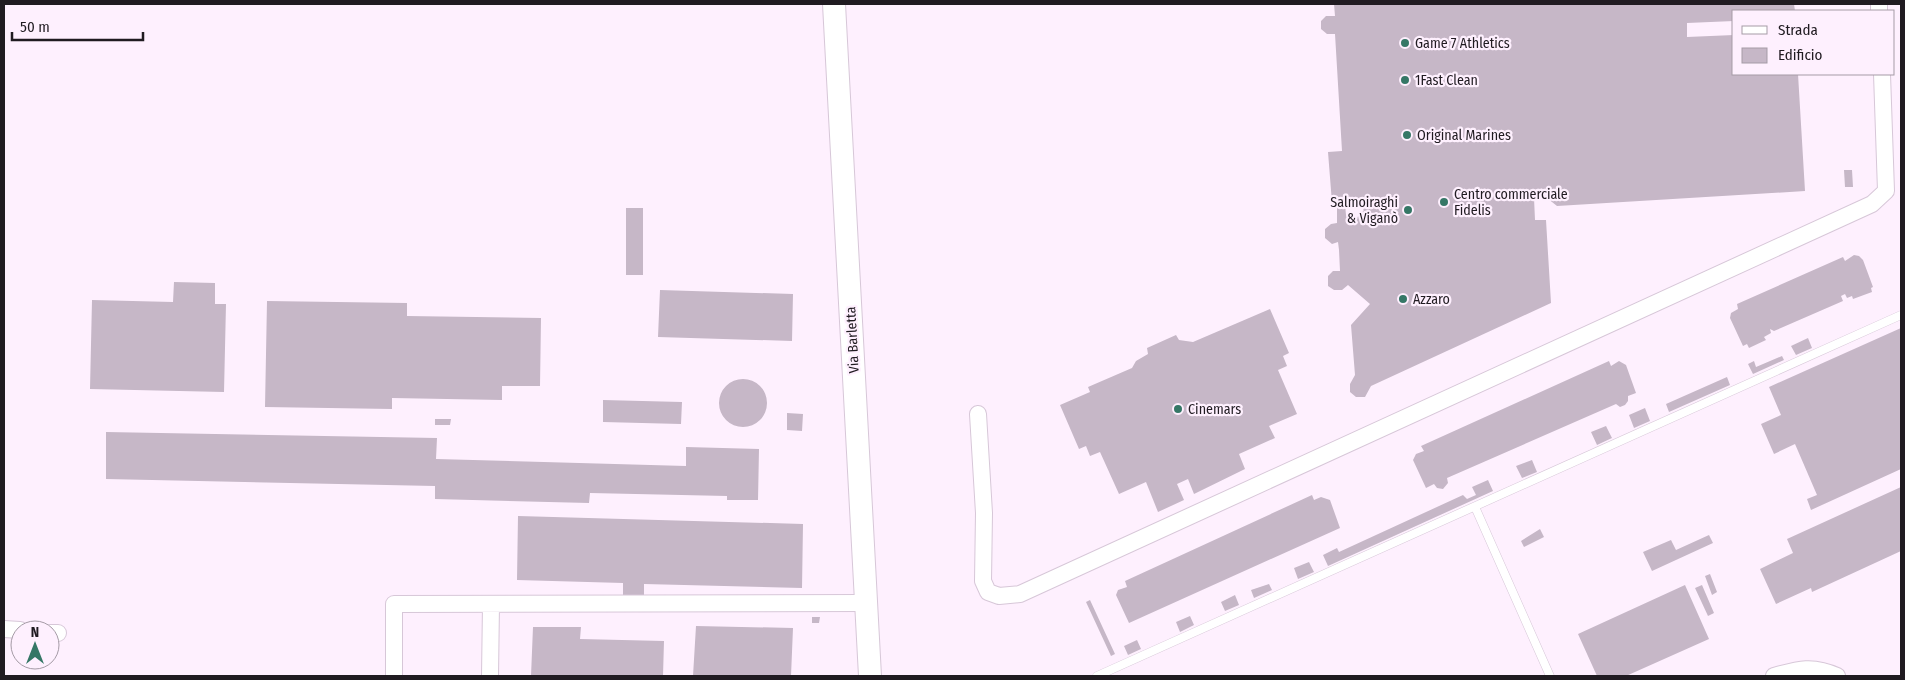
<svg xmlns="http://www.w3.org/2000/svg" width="1905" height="680" font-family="'Fira Sans Condensed',sans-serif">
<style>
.building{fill:#c6b7c7;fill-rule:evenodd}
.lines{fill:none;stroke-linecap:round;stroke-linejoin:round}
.lane-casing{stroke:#d7c7d8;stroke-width:9}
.street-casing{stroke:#d7c7d8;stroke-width:18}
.secondary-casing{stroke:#d7c7d8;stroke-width:24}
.lane{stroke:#fff;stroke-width:8}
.street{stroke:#fff;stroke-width:16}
.secondary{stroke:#fff;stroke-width:22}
.poi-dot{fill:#357766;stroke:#fef0fe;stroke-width:2}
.labels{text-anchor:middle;stroke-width:4.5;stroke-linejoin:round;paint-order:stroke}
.poi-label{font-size:14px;fill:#201b21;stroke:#fef0fe;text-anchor:start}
.street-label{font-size:14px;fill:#201b21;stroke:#fef0fe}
</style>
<rect width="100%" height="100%" fill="#fef0fe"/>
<path class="building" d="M 1334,4 L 1794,4 L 1795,11 L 1734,11 L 1734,21 L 1687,23 L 1687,37 L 1734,35 L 1734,74 L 1798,74 L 1805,191 L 1557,206 L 1547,198 L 1534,198 L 1535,220 L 1546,220 L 1551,303 L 1371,386 L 1365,397 L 1356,397 L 1350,392 L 1350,384 L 1355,375 L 1351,325 L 1370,304 L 1348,285 L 1342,290 L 1334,290 L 1328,286 L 1328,276 L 1333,271 L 1340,271 L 1339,250 L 1338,242 L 1332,244 L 1325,238 L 1325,229 L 1331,224 L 1337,223 L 1337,203 L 1332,203 L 1328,152 L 1342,151 L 1335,34 L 1327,34 L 1321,29 L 1321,21 L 1326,16 L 1335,16 ZM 1344,194 L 1364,210 L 1353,222 L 1346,215 Z
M 1844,170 L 1852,170 L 1853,187 L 1845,187 Z
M 626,208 L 643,208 L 643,275 L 626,275 Z
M 1854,255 L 1859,256 L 1863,260 L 1873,287 L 1871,288 L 1872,292 L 1853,299 L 1852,296 L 1847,298 L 1845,294 L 1841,296 L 1843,301 L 1774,331 L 1770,329 L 1771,333 L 1764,337 L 1766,340 L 1749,348 L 1747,344 L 1743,346 L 1730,318 L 1731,313 L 1738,309 L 1737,304 L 1843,257 L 1845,261 Z
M 174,282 L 215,283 L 215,304 L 226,304 L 224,392 L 90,389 L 92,300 L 173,302 Z
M 660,290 L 793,294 L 792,341 L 658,337 Z
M 267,301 L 407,303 L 407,316 L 541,318 L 540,386 L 502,386 L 502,400 L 392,398 L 392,409 L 265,407 Z
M 1270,309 L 1289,353 L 1283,356 L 1287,366 L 1278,370 L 1297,414 L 1269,426 L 1275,438 L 1239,454 L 1245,469 L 1194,494 L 1188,479 L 1177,484 L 1184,500 L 1158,512 L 1146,482 L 1119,494 L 1100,452 L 1090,456 L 1086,446 L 1079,449 L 1060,405 L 1090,392 L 1088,387 L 1132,368 L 1136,361 L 1148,354 L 1147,348 L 1176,335 L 1179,340 L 1193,342 Z
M 1901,328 L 1901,469 L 1811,510 L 1807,499 L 1817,495 L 1795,444 L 1774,454 L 1761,424 L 1781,415 L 1769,387 Z
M 1808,338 L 1812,348 L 1796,355 L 1791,346 Z
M 1782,356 L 1784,360 L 1753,374 L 1748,364 L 1754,361 L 1756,367 Z
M 1609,361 L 1611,366 L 1619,361 L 1626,365 L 1636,393 L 1628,396 L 1628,401 L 1625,405 L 1620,407 L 1616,404 L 1447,478 L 1448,483 L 1443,489 L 1437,488 L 1434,484 L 1426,488 L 1413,460 L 1416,454 L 1424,451 L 1421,446 Z
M 1727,377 L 1730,385 L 1669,412 L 1666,404 Z
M719 403a24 24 0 1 1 48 0a24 24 0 1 1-48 0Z
M 603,400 L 682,402 L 681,424 L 603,422 Z
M 1645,408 L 1650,421 L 1634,428 L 1629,415 Z
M 787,413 L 803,414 L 802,431 L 787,430 Z
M 435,419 L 451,419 L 450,425 L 435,425 Z
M 1606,426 L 1612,438 L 1597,445 L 1591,432 Z
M 106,432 L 437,438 L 436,459 L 686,466 L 686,447 L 759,449 L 758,500 L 727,500 L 727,496 L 590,493 L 589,503 L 435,499 L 435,486 L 106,479 Z
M 1532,460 L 1537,472 L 1522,478 L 1516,466 Z
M 1488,480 L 1493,491 L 1328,566 L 1323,555 L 1337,548 L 1339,552 L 1463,495 L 1467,499 L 1476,495 L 1472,487 Z
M 1901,487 L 1901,551 L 1812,592 L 1811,588 L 1776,604 L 1760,569 L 1793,553 L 1787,539 Z
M 1312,495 L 1314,500 L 1321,497 L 1330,500 L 1340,528 L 1129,623 L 1116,595 L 1118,590 L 1127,587 L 1125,581 Z
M 518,516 L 803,524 L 802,588 L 644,584 L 644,597 L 623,596 L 623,583 L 517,580 Z
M 1540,529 L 1544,537 L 1524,547 L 1521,541 Z
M 1709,535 L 1713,543 L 1652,571 L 1643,552 L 1671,540 L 1676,550 Z
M 1309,562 L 1314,572 L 1298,579 L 1294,568 Z
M 1710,574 L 1717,592 L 1712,595 L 1705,576 Z
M 1269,584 L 1272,590 L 1254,598 L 1251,590 Z
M 1685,585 L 1709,639 L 1626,676 L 1597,676 L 1578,634 Z
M 1702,585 L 1714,613 L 1708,616 L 1695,588 Z
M 1235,595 L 1239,605 L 1225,611 L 1221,602 Z
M 1090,600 L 1115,654 L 1111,656 L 1086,602 Z
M 1190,616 L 1194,625 L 1180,632 L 1176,622 Z
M 812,617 L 820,617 L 819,623 L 812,623 Z
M 696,626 L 793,628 L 791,676 L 693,676 Z
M 533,627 L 581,627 L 580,639 L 664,641 L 663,676 L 531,676 Z
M 1137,640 L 1141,649 L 1128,655 L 1124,646 Z"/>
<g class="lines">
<defs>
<path id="lane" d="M 1475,507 L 1550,676
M 1097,676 L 1901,315"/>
<path id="street" d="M 1879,4 L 1879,11
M 978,414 L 984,513 L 983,581 L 988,592 L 999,596 L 1020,594 L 1872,204 L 1886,191 L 1882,74
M 4,629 L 20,630
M 50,633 L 58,633
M 394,676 L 394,604 L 866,603
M 490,676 L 491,604
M 1774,676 C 1799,669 1813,665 1837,676"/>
<path id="secondary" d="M 834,4 L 870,676"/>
</defs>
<use href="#lane" class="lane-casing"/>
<use href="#street" class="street-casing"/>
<use href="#secondary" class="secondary-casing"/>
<use href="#lane" class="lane"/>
<use href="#street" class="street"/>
<use href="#secondary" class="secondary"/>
</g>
<g class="poi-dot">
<circle cx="1405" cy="43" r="5"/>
<circle cx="1405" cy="80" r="5"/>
<circle cx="1407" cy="135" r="5"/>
<circle cx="1444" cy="202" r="5"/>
<circle cx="1408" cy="210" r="5"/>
<circle cx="1403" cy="299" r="5"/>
<circle cx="1178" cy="409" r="5"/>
</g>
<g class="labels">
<g class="poi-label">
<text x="1415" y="48">Game 7 Athletics</text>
<text x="1415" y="85">1Fast Clean</text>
<text x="1417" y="140">Original Marines</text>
<text x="1454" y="199">Centro commerciale<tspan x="1454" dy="16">Fidelis</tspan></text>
<text x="1398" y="207" text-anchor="end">Salmoiraghi<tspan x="1398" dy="16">&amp; Viganò</tspan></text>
<text x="1413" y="304">Azzaro</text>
<text x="1188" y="414">Cinemars</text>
</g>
<g class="street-label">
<text transform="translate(852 340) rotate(-93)" y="5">Via Barletta</text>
</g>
</g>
<rect width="1905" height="680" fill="none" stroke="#201b21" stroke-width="10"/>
<rect x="1732" y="10" width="162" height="65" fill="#fef0fe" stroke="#a59ba6"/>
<rect x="1742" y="26" width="25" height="8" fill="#ffffff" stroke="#a59ba6"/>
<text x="1778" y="35" font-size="15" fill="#201b21">Strada</text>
<rect x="1742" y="48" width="25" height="15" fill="#c6b7c7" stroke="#a59ba6"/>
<text x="1778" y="60" font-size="15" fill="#201b21">Edificio</text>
<g transform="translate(35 645)"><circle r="24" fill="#fef0fe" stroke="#a59ba6"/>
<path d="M0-4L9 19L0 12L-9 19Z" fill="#357766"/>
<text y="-8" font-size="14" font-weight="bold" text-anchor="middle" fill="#201b21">N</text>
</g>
<path d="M12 32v8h131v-8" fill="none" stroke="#201b21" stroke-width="2.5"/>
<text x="20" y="32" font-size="15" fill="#201b21" stroke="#fef0fe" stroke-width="4" paint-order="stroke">50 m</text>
</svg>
